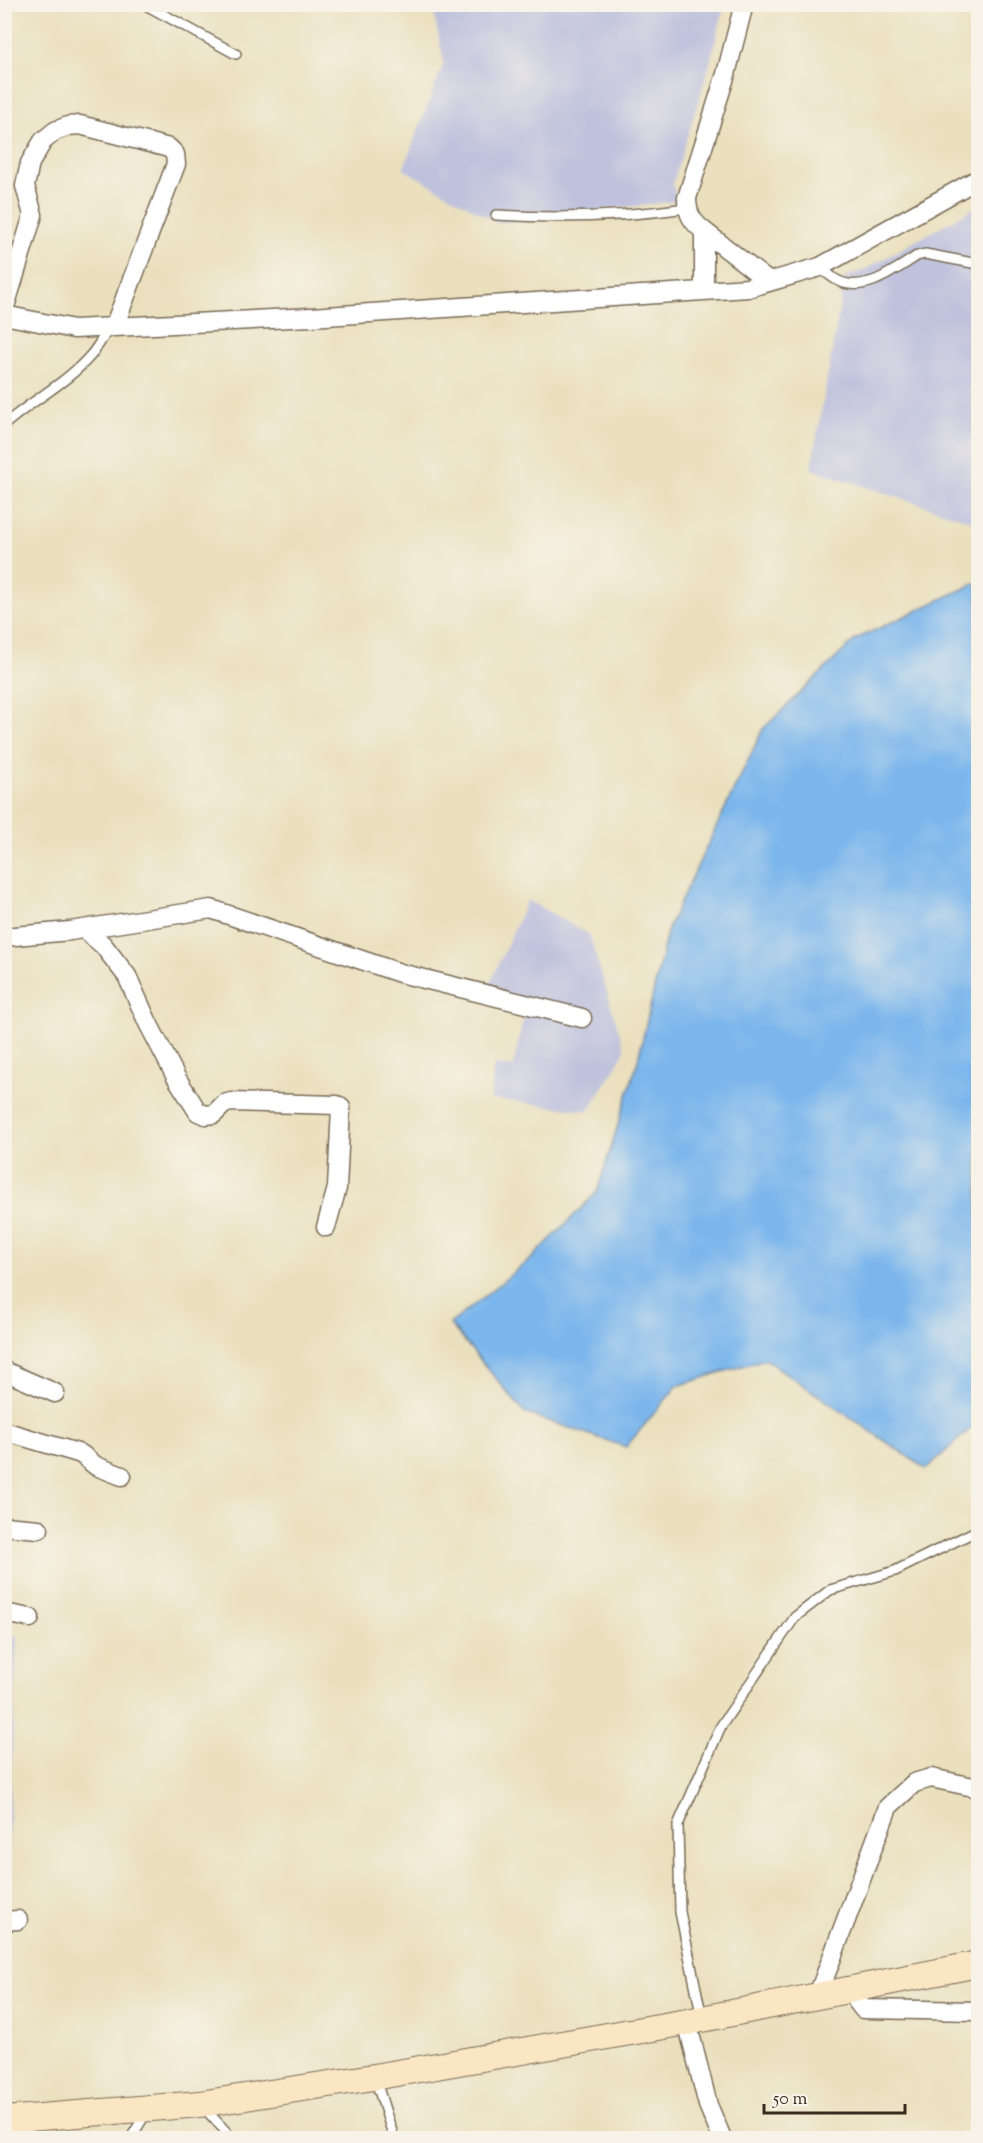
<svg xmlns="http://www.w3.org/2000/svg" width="983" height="2143" font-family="'Sorts Mill Goudy',serif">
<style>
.industrial{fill:#c0c2dd}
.water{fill:#7ab6ec;stroke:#5a7085;stroke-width:1.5}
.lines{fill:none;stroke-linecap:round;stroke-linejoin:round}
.lane-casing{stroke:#786a56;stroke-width:12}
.street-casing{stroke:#786a56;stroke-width:21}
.secondary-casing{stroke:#786a56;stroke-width:28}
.lane{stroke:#fff;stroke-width:9}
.street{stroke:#fff;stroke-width:18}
.secondary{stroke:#fbe6c4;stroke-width:26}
</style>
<rect width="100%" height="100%" fill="#f7f3e8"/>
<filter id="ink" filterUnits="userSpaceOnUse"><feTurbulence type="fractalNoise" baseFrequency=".0167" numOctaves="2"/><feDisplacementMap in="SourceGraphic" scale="12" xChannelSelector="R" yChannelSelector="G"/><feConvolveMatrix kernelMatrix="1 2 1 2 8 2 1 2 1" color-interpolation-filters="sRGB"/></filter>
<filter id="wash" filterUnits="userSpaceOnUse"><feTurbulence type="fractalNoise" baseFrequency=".008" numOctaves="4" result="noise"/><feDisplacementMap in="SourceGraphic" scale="24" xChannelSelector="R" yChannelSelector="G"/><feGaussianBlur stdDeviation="1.35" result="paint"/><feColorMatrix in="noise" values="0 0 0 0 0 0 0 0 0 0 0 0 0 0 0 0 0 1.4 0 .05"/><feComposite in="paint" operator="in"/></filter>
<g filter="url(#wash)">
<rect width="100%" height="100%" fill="#eae0be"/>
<path class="industrial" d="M 432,5 L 725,5 L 708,70 L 673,183 L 676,201 L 498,223 L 403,169 L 444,63 Z
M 978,206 L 978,523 L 811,469 L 845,277 L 864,270 Z
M 527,900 L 589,934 L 625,1051 L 589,1111 L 490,1099 L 494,1065 L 513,1067 L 527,1001 L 487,990 Z
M 17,1636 L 5,1913 L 5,1914 L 4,1638 Z"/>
<path class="water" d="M 978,582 L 978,1422 L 926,1469 L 765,1359 L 677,1386 L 626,1447 L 525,1413 L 450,1324 L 533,1257 L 597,1192 L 637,1064 L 668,928 L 763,729 L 856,639 Z"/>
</g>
<g filter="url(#ink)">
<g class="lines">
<defs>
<path id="lane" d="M 144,4 L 236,54
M 496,215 C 561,219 623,217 687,208
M 820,267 C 824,271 829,275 835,279 C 862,296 894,270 917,256 L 925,254 L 978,264
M 4,425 C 32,400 67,383 91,355 C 98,347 103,337 109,328
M 702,2018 L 680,1912 L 678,1825 L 721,1726 L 795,1617 L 830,1590 L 895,1571 L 978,1530
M 375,2078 L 394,2138
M 204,2108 L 232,2138
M 131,2138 L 146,2113"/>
<path id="street" d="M 704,231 L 769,282
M 704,290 L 704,231 C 692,222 687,213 687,198 L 726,74 L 744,4
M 4,310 L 33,215 L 25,186 L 30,163 L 43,141 L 55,131 L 68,126 L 80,125 L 169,148 L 175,154 L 176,164 L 114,327
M 4,315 L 74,329 L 311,317 L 748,288 L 820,267 L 978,179
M 84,929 L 103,945 L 127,976 L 148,1023 L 176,1077 L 198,1112 L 206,1115 L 214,1114 L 224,1104 L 231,1102 L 337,1105 L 341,1108 L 337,1188 L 326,1227
M 4,937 L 70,931 L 211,909 L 400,973 L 582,1018
M 4,1371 L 55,1393
M 4,1431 L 81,1454 L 96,1466 L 122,1476
M 4,1526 L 39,1529
M 4,1613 L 30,1618
M 4,1921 L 18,1920
M 848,1989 L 863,2009 L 978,2011
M 818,1995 L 888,1807 L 914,1783 L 931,1778 L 978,1788
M 687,2022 L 708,2105 L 722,2138"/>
<path id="secondary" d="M 4,2120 L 200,2104 L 374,2077 L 687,2022 L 978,1964"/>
</defs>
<use href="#lane" class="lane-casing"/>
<use href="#street" class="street-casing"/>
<use href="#secondary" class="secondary-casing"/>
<use href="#lane" class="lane"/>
<use href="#street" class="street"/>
<use href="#secondary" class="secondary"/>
</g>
</g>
<rect width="983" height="2143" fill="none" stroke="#f7f3e8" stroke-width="24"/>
<path d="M764 2104v9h141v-9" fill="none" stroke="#3b2a1e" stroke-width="3"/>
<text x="773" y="2104" font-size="18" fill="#3b2a1e" stroke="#f7f3e8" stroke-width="4.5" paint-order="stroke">50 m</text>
</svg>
